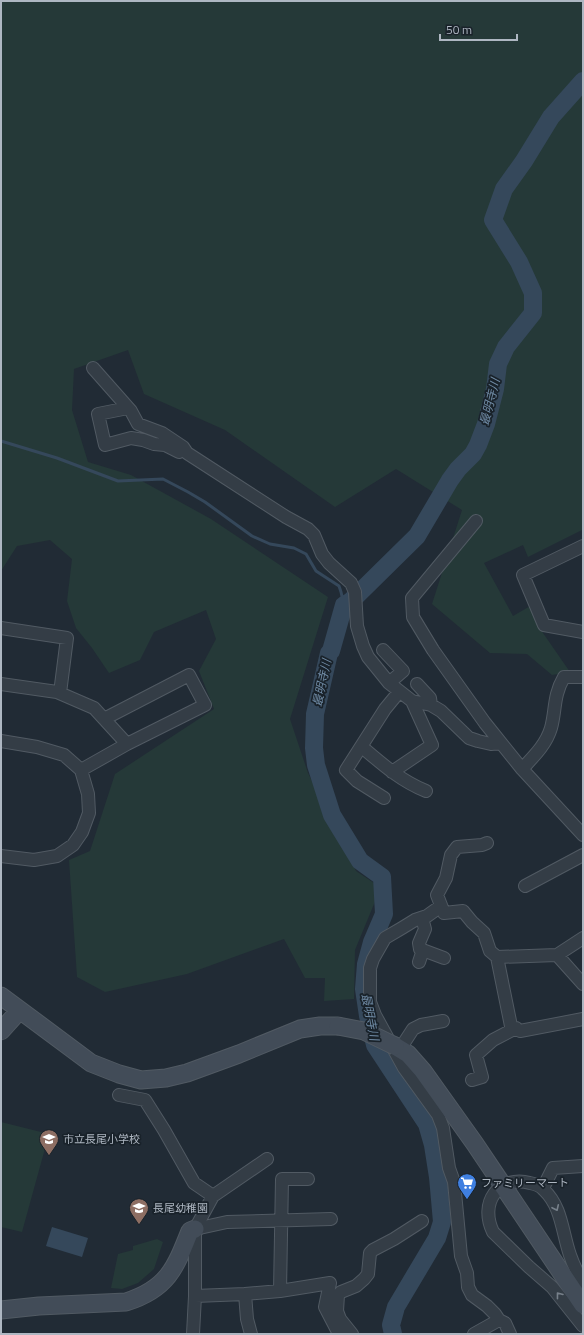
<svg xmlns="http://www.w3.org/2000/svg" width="584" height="1335" font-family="'Titillium Web','Noto Sans JP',sans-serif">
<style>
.green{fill:#253938}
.water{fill:#35485b}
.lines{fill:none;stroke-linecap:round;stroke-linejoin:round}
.stream{stroke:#35485b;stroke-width:3}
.river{stroke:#35485b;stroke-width:18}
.street-casing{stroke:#515a63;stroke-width:14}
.secondary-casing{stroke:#515a63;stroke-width:19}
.street{stroke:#343d46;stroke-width:12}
.secondary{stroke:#424c58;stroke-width:17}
.secondary-bridge-casing{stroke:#515a63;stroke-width:19;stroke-linecap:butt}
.secondary-bridge{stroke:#424c58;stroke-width:17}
.oneway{stroke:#77808a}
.labels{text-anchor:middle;stroke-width:3.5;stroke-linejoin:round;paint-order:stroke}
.poi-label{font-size:11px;fill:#aeb7c2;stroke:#19222a;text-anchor:start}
.water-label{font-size:12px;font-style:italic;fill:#708ba5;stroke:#19222a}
</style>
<rect width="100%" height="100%" fill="#212b35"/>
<path class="green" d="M 1,1 L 583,1 L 583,527 L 582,530 L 528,557 L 523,545 L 484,563 L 513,616 L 532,605 L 543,633 L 570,672 L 552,675 L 527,654 L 490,653 L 432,604 L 462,510 L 396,469 L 335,507 L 225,430 L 144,394 L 128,350 L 74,369 L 72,410 L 88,462 L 131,475 L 211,519 L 328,597 L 290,719 L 308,773 L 356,871 L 374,883 L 379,892 L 355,950 L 354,999 L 324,1001 L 325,978 L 305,978 L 284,939 L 187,974 L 105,992 L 77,977 L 69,860 L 90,851 L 115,774 L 214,709 L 199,671 L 216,639 L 206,610 L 154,632 L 140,660 L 109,673 L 92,648 L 76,628 L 67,601 L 72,559 L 50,540 L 17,546 L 1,571 Z
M 1,1122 L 49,1134 L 22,1232 L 1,1227 Z
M 157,1239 L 163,1242 L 154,1269 L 138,1283 L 122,1289 L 111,1288 L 118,1254 L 133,1250 L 133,1246 Z"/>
<path class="water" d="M 52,1227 L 88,1238 L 82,1257 L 46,1246 Z"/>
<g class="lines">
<path class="stream" d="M 1,441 L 57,458 L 118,481 L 163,479 L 188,492 L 205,502 L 252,536 L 270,544 L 294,548 L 306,554 L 316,571 L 339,586 L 341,592 L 344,605"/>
<path class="river" d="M 393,1334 L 391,1325 L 396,1307 L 437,1238 L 442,1222 L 438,1177 L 433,1145 L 427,1124 L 375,1045 L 368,1016 L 364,989 L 366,964 L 372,942 L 384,914 L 382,877 L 360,861 L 332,815 L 316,765 L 314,748 L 315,714 L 329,653 L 331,651 L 344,605 L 351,601 L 417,536 L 450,480 L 458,469 L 473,454 L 478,445 L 486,424 L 495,389 L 498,364 L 506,347 L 533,313 L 533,293 L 519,262 L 493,220 L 504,189 L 524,161 L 551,117 L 583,81"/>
<defs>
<path id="street" d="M 93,368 L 131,411 L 138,424 L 162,433 L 183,447 L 187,453 L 286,517 L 308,529 L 314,535 L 322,554 L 329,563 L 351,583 L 355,592 L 357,626 L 363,646 L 368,657 L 389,683 L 412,701 L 431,705 L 441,711 L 469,738 L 478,741 L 491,744 L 501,743
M 128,408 L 98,414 L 105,445 L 131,438 L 143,440 L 154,444 L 165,445 L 179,452
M 476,521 L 412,598 L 413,617 L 433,650 L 485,723 L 522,769 L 583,835
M 583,546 L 523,575 L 544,625 L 583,632
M 1,628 L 67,638 L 60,693
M 383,650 L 403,671 L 389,683
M 1,684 L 57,692 L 94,708 L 127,744 L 205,705 L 189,675 L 104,719
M 417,684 L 430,698 L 431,705
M 1,741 L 37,747 L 64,755 L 81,770 L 127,744
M 362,747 C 382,764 401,781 426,791
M 522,769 C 533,757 546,745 551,728 C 556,710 553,696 564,677 L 583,677
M 392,772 L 432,745 L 412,701
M 384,798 L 357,781 L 346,770 L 385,709 L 399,692
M 487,843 L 482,845 L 457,847 L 451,855 L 446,878 L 437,895 L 444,913 L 463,911 L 472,922 L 484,933 L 490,951 L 497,957 L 557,955 L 583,938
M 1,856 L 34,860 L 57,856 L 73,845 L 82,832 L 89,813 L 88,794 L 81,770
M 525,886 L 583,855
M 441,906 L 427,916 L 415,920 L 402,928 L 385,938 L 373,959 L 370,968 L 370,1002 L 375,1015 L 404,1068 L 438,1115 L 443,1128 L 449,1168 L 454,1182 L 461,1256 L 467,1273 L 468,1287 L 472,1295 L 487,1306 L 495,1314 L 499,1320 L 474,1334
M 422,918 L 425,929 L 419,943 L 420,949 L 444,958
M 557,955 L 583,984
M 497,957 L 511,1026 L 520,1031 L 583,1019
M 419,962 L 423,950
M 400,1049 L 413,1029 L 421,1025 L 443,1021
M 472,1080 L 482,1077 L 476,1055 L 493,1040 L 516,1028
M 119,1095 L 145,1100 L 164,1130 L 194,1183 L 213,1196
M 543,1188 L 553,1168 L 583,1166
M 195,1229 L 227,1222 L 331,1219
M 583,1283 C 578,1274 573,1264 570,1255 C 562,1232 562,1207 544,1190 C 541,1186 535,1184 530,1183 C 498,1175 479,1203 493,1232 L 529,1267 L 552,1287 L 583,1326
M 280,1291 L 282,1179 L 308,1179
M 245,1294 L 280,1291 L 330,1283 L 325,1307 L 338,1332
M 499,1320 L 505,1323 L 510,1334
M 193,1334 L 195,1296
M 251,1334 L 247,1319 L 245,1294 L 195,1296 L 195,1229 L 213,1196 L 267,1159
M 352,1334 L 340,1319 L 337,1311 L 338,1295 L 341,1292 L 356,1286 L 364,1279 L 368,1274 L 370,1253 L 373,1250 L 394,1239 L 422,1221"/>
<path id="secondary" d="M 1,996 L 91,1063 L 119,1074 L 141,1080 L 166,1078 L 187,1073 L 239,1054 L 300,1029 L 320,1026 L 338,1026
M 1,1031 L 19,1011
M 395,1046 L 408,1054 L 423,1071 L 475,1144 L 583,1305
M 1,1310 L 39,1306 L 126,1302 C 167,1289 175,1269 190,1231 L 195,1229"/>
</defs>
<use href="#street" class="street-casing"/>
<use href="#secondary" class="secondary-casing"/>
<use href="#street" class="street"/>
<use href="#secondary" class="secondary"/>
<defs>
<path id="secondary-bridge" d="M 338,1026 L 364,1031 L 395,1046"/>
</defs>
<use href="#secondary-bridge" class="secondary-bridge-casing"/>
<use href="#secondary-bridge" class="secondary-bridge"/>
</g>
<defs><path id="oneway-chevron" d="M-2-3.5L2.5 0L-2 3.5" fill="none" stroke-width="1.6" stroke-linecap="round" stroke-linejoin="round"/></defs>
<g class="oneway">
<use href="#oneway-chevron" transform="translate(556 1208) rotate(65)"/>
<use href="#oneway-chevron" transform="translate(559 1295) rotate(-128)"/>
</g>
<defs>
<symbol id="school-pin" viewBox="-11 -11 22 30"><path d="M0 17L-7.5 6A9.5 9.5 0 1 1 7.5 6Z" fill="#8d6e63" stroke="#19222a"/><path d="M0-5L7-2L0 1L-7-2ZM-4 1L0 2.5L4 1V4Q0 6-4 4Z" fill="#fff"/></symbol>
<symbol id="supermarket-pin" viewBox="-11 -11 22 30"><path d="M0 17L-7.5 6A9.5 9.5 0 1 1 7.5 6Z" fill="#3f7fe0" stroke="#19222a"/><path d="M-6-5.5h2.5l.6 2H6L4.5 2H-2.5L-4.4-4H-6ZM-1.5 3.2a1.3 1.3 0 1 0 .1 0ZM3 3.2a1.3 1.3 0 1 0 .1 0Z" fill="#fff"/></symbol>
</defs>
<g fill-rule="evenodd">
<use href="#school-pin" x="38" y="1128" width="22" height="30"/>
<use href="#supermarket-pin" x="456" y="1172" width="22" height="30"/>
<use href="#school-pin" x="128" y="1197" width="22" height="30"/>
</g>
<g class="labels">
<g class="poi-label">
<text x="63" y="1143">市立長尾小学校</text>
<text x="481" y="1187">ファミリーマート</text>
<text x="153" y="1212">長尾幼稚園</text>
</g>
<g class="water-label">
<text transform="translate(490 402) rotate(-76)" y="4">最明寺川</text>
<text transform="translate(322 683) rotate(-78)" y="4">最明寺川</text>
<text transform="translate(370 1017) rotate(79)" y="4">最明寺川</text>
</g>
</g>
<rect width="584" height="1335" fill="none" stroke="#aeb7c2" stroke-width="4"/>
<path d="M440 34v6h77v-6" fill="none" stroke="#aeb7c2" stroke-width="2"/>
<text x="446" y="34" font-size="12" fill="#aeb7c2" stroke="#19222a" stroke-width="3" paint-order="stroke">50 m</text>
</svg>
